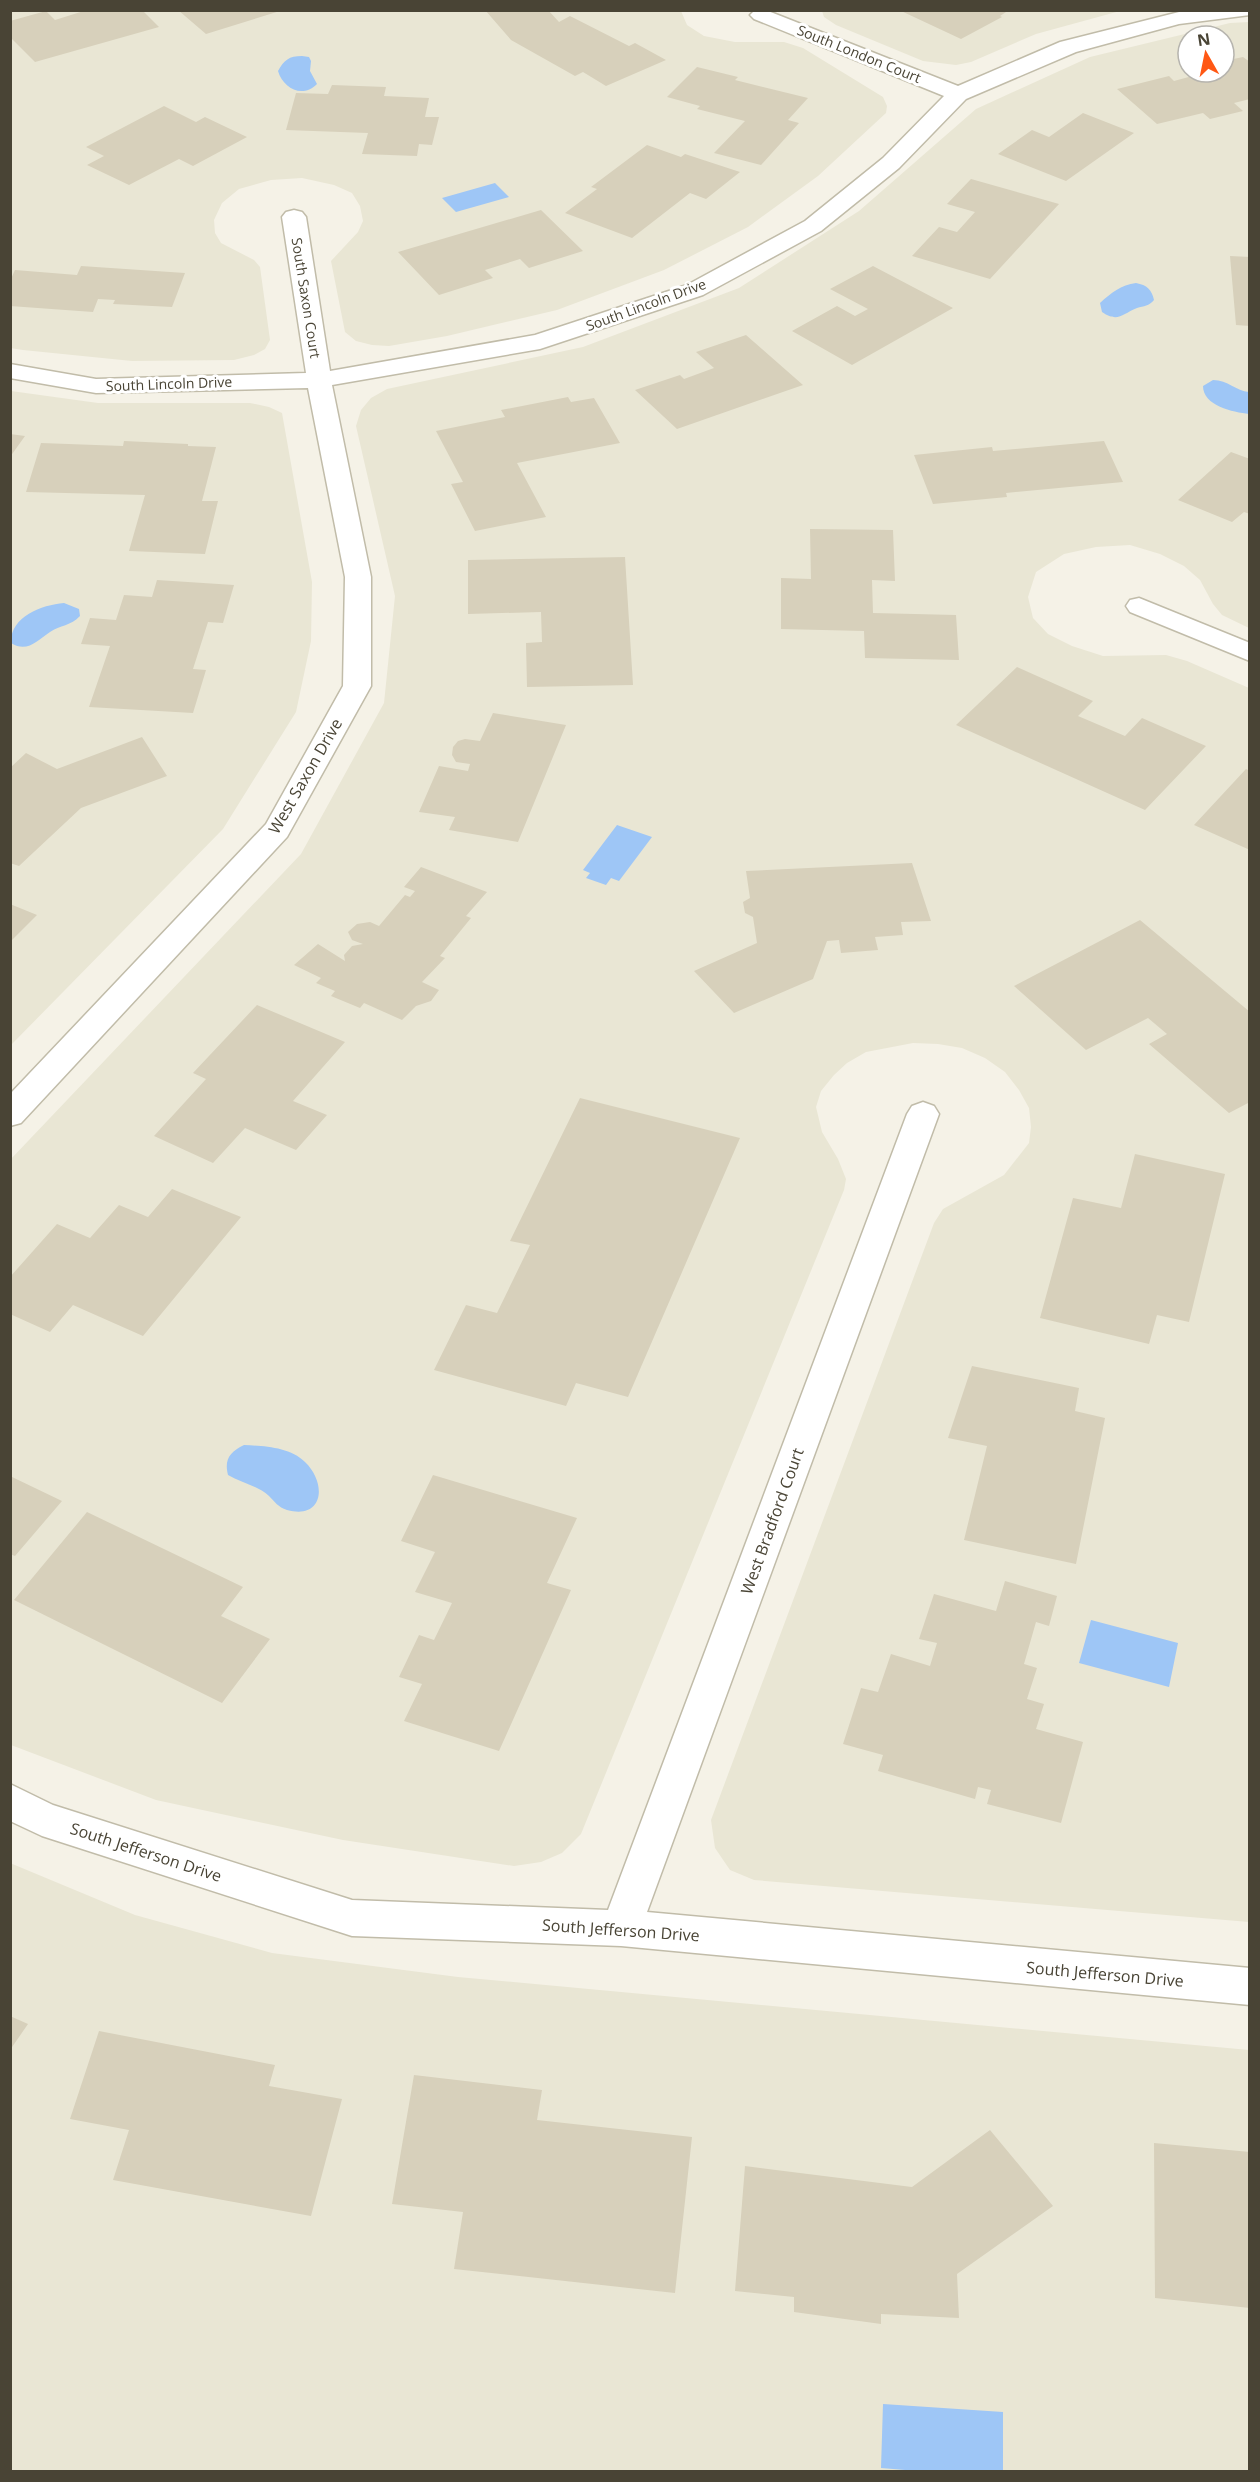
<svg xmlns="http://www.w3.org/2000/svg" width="1260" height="2482" font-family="'Open Sans',sans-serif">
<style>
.residential{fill:#e9e6d4;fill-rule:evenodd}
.water{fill:#9ec6f6}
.building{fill:#d7d0bb}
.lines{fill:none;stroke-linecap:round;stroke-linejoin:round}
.minor-casing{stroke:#c1bca9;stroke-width:3}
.minor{fill:#fff;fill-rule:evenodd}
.labels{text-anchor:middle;stroke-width:6;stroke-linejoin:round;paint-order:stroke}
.far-street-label{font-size:14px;fill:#494435;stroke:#fff}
.street-label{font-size:16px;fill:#494435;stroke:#fff}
</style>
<rect width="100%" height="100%" fill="#f5f2e7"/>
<path class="residential" d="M 10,11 L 681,11 L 687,25 L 704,36 L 735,42 L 784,42 L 803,48 L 883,97 L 887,106 L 886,113 L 818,176 L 748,227 L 664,270 L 557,310 L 447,336 L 389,346 L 372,345 L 356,341 L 345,332 L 331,261 L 358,232 L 363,221 L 360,206 L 352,193 L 334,185 L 302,178 L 271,180 L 239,189 L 222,203 L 214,220 L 215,233 L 221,243 L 254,260 L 260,267 L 270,340 L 265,349 L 254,355 L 234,360 L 132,361 L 23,350 L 10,348 Z
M 822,11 L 1120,11 L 1036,34 L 971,62 L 956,65 L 923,61 L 836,25 L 824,17 Z
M 1249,22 L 1249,628 L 1222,615 L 1213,604 L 1200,580 L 1184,566 L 1160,554 L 1130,545 L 1096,547 L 1064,554 L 1036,572 L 1028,597 L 1033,618 L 1048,634 L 1072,646 L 1103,656 L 1166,655 L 1187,661 L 1249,688 L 1249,1922 L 754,1880 L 730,1870 L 715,1848 L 711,1820 L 934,1223 L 943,1209 L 1004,1175 L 1029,1143 L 1031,1127 L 1029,1108 L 1019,1090 L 1005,1072 L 985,1058 L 962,1048 L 938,1044 L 913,1043 L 866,1052 L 847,1063 L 834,1075 L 821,1091 L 816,1107 L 822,1132 L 838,1159 L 846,1179 L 844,1190 L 581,1834 L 562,1853 L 541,1862 L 514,1866 L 343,1840 L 156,1800 L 11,1745 L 10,1160 L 301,854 L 384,703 L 395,596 L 356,426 L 361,410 L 371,398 L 387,389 L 583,347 L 739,288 L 859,211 L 976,109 L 1090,57 L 1230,23 ZM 1188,36 L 1224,36 L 1224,72 L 1188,72 Z
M 11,391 L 98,403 L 250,403 L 269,407 L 282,413 L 312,582 L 311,641 L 296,712 L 223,829 L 11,1045 Z
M 10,1863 L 135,1915 L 272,1953 L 458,1977 L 1249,2050 L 1249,2471 L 11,2471 Z"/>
<path class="water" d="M 302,56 L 309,57 L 311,61 L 310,71 L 317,84 C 302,99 283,88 278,71 C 284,60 289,56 302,56 Z
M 495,183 L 509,197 L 456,212 L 442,198 Z
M 1136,283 C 1147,285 1152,290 1154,300 C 1149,306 1144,306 1137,308 C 1122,314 1118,323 1102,312 L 1100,303 C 1111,293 1121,285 1136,283 Z
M 1213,380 C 1228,380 1236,391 1249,392 L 1249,414 C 1233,412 1203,406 1203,386 Z
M 64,603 L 79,609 L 80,616 C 71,626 60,625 50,632 C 37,641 27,653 11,643 C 10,617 41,605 64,603 Z
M 617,825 L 652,837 L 619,881 L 611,878 L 606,885 L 586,878 L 590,873 L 583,870 Z
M 244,1445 C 264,1446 290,1447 305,1462 C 327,1483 324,1520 287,1510 C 278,1507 275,1502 269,1496 C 257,1485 241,1483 228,1475 C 224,1459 230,1452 244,1445 Z
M 1091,1620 L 1178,1643 L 1169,1687 L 1079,1663 Z
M 883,2404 L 1003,2412 L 1003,2471 L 929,2472 L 881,2468 Z"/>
<path class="building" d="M 87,10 L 142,10 L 159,27 L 35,62 L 10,37 L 10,21 L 46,11 L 55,20 Z
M 178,10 L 280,10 L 280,11 L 206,34 Z
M 485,10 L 548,10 L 559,22 L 570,16 L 629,46 L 635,43 L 666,60 L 606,86 L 583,72 L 575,76 L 511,40 Z
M 899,10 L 1009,10 L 1000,16 L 1002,17 L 961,39 Z
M 1243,57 L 1250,62 L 1250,99 L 1234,103 L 1243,111 L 1210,119 L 1203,113 L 1157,124 L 1117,89 L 1169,76 L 1174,81 L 1207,72 L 1224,72 L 1224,61 Z
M 697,67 L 738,77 L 735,80 L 808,98 L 788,120 L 799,123 L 761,165 L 714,153 L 745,121 L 697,109 L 700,106 L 667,97 Z
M 332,85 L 386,87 L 384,96 L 429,98 L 425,117 L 439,117 L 432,145 L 419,144 L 417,156 L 362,154 L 368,133 L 286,130 L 296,93 L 328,94 Z
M 164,106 L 196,122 L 205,117 L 247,137 L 193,166 L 179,159 L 129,185 L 87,165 L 104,156 L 86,147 Z
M 1083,113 L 1134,133 L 1066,181 L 998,154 L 1032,130 L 1049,137 Z
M 647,145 L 681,157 L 685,154 L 740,172 L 706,199 L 690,193 L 632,238 L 565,213 L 597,189 L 591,187 Z
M 971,179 L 1059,204 L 990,279 L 912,256 L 939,227 L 957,232 L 975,212 L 947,204 Z
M 541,210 L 583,251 L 529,268 L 520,259 L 485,270 L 493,278 L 439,295 L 398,252 Z
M 1230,256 L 1250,257 L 1250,326 L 1236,325 Z
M 81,266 L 185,273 L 172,307 L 113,304 L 115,300 L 98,299 L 93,312 L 10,306 L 10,281 L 15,270 L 77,275 Z
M 873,266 L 953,308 L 852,365 L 792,331 L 837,306 L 855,316 L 868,309 L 830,289 Z
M 746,335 L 803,385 L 677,429 L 635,390 L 680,375 L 684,379 L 714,368 L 696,352 Z
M 568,397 L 571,402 L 594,398 L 620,443 L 517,463 L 546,517 L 475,531 L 451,484 L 463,482 L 436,431 L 505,417 L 501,410 Z
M 10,434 L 25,436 L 10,457 Z
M 124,441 L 188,444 L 188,446 L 216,447 L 202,501 L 218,501 L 205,554 L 129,551 L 145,495 L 26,492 L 41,443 L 123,446 Z
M 1104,441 L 1123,482 L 1006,493 L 1007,497 L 933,504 L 914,455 L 992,447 L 993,451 Z
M 1231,452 L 1250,459 L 1250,514 L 1244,512 L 1232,522 L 1178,500 Z
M 810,529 L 893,530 L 895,581 L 872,580 L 873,613 L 956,615 L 959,660 L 865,658 L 864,631 L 781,629 L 781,578 L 811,579 Z
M 625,557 L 633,685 L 527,687 L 526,643 L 542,642 L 541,612 L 468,614 L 468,560 Z
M 157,580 L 234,585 L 223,623 L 208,622 L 193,669 L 206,670 L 193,713 L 89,707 L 110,646 L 81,644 L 90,618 L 116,620 L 124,595 L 152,597 Z
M 1017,667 L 1093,701 L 1078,716 L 1125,736 L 1142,718 L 1206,746 L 1145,810 L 956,725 Z
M 493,713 L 566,725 L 518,842 L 449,830 L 455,817 L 419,812 L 439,766 L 468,771 L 470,764 L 456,762 L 452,755 L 453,747 L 458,741 L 465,739 L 480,741 Z
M 142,737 L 167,776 L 81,808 L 19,866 L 10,863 L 10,768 L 26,753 L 57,769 Z
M 1246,769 L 1250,771 L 1250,850 L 1194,825 Z
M 912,863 L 931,921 L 901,922 L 903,935 L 875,937 L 878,950 L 841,953 L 839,940 L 827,941 L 813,979 L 734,1013 L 694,971 L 757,943 L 753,917 L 745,913 L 743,902 L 750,898 L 746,871 Z
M 421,867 L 487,892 L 466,916 L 471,918 L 440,956 L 445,958 L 422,982 L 439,990 L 431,1001 L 416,1006 L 402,1020 L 364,1003 L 360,1008 L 331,996 L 335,991 L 316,983 L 321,978 L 294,965 L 318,944 L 345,961 L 344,955 L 352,946 L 363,944 L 352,940 L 348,932 L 357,924 L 370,922 L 379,926 L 405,895 L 410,897 L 415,891 L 404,887 Z
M 10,904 L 37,915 L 10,942 Z
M 1140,920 L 1250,1012 L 1250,1102 L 1229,1113 L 1149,1044 L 1167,1034 L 1148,1018 L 1086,1050 L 1014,986 Z
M 257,1005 L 345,1042 L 293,1101 L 327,1115 L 296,1150 L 245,1128 L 213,1163 L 154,1136 L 206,1079 L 193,1073 Z
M 580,1098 L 740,1138 L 628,1397 L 576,1383 L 566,1406 L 434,1370 L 466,1305 L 497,1313 L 530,1245 L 510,1241 Z
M 1135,1154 L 1225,1174 L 1189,1322 L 1157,1315 L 1149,1344 L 1040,1318 L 1073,1198 L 1121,1208 Z
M 172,1189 L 241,1217 L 143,1336 L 73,1305 L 50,1332 L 10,1314 L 10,1277 L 57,1224 L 90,1238 L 119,1205 L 148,1217 Z
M 972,1366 L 1079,1388 L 1075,1411 L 1105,1418 L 1076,1564 L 964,1540 L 987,1446 L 948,1438 Z
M 433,1475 L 577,1518 L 547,1583 L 571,1590 L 499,1751 L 404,1721 L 422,1684 L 399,1677 L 419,1635 L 434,1640 L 452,1603 L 415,1592 L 435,1552 L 401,1541 Z
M 10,1476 L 62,1501 L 15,1556 L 10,1554 Z
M 87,1512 L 243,1587 L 221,1616 L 270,1639 L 222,1703 L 14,1600 Z
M 1005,1581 L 1057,1596 L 1049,1626 L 1036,1622 L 1024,1664 L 1037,1668 L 1027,1699 L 1044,1704 L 1036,1729 L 1083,1742 L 1061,1823 L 987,1804 L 991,1790 L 978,1787 L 975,1799 L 878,1771 L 883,1755 L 843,1744 L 861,1688 L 878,1692 L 891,1654 L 930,1666 L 937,1643 L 919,1639 L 934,1594 L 996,1611 Z
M 10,2016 L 28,2024 L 10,2050 Z
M 99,2031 L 275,2065 L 269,2086 L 342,2099 L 311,2216 L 113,2180 L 129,2130 L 70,2119 Z
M 414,2075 L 542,2090 L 537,2120 L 692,2137 L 675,2293 L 454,2269 L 463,2212 L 392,2204 Z
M 990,2130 L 1053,2206 L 957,2274 L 959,2318 L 881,2314 L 881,2324 L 794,2312 L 794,2297 L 735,2291 L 745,2166 L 912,2187 Z
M 1154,2143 L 1250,2152 L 1250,2308 L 1155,2298 Z"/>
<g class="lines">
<defs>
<path id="minor" d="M 1187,10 L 1250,10 L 1250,15 L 1179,24 L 1076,52 L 966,99 L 899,168 L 821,231 L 703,295 L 540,349 L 332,385 L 371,577 L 371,686 L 287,837 L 21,1123 L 10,1126 L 10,1094 L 266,824 L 343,686 L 345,577 L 308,388 L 96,393 L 10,378 L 10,364 L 96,379 L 306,373 L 282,217 L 286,212 L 294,210 L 302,212 L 306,217 L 330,371 L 535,335 L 687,285 L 805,221 L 883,158 L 944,96 L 754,19 L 750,15 L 754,11 L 768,11 L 958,86 L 1060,42 Z
M 1139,598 L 1250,643 L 1250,661 L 1130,612 L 1126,606 L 1130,600 Z
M 923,1102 L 934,1106 L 939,1114 L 647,1912 L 1250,1968 L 1250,2005 L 621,1946 L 352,1936 L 42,1836 L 10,1821 L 10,1784 L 53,1805 L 352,1900 L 608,1910 L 907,1114 L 912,1106 Z"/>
</defs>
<use href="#minor" class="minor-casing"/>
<use href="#minor" class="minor"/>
</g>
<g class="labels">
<g class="far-street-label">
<text transform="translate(859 54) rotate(22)" y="5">South London Court</text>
<text transform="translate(306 298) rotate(81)" y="5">South Saxon Court</text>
<text transform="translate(646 305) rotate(-20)" y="5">South Lincoln Drive</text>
<text transform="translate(169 384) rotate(-2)" y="5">South Lincoln Drive</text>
</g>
<g class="street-label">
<text transform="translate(305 776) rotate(-60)" y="6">West Saxon Drive</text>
<text transform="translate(772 1521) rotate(-70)" y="6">West Bradford Court</text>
<text transform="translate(146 1852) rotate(18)" y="6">South Jefferson Drive</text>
<text transform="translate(621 1930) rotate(4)" y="6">South Jefferson Drive</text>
<text transform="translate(1105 1974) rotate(5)" y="6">South Jefferson Drive</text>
</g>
</g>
<rect width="1260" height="2482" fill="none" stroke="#494435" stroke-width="24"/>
<g transform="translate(1206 54) rotate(351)"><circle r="28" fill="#ffffff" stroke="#b6b4ae" stroke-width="1.5"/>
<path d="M0-4.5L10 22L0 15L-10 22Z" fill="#ff5814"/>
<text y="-9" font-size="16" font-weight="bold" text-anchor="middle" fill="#494435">N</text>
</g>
</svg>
